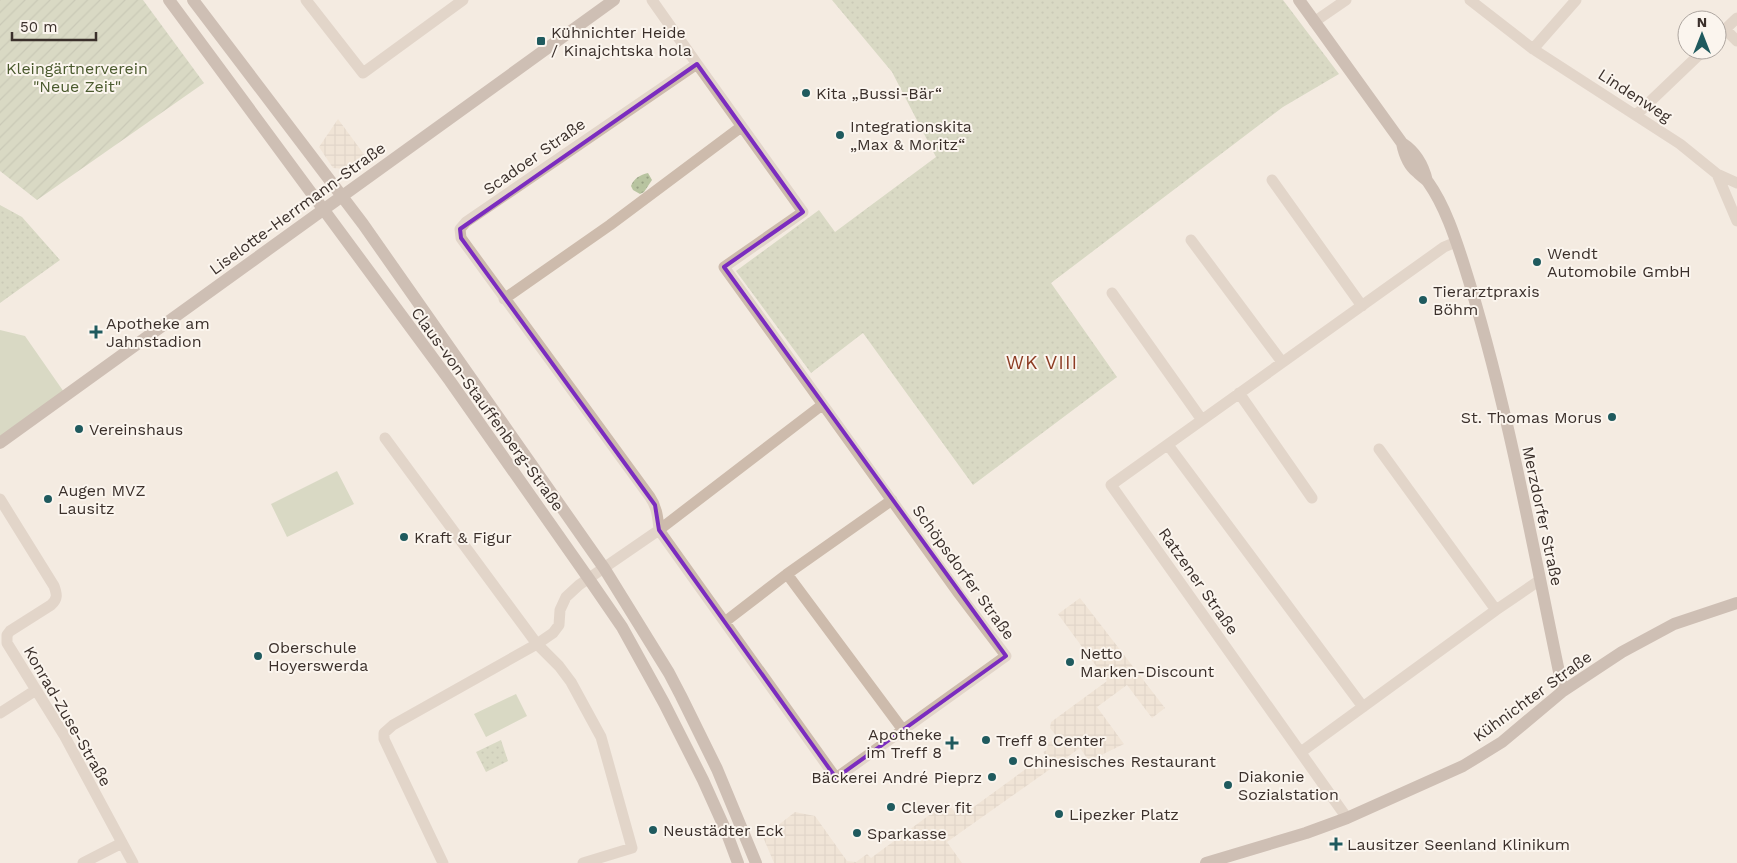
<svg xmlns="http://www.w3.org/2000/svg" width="1737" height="863" font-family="'Work Sans',sans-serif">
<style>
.grass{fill:url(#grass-dots)}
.garden{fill:url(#garden-furrows)}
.pitch{fill:#b8c4a0}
.plaza{fill:url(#plaza-grid)}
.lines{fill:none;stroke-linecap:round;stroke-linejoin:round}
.street{stroke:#cdbbac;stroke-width:11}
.secondary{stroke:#a18a7d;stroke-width:12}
.marked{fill:none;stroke:#7b2cbf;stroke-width:4;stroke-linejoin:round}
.poi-dot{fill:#1f5a5e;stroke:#fbf5ee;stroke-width:2}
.labels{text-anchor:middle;stroke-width:4;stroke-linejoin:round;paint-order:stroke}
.poi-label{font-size:16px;fill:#3b302b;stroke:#fbf5ee;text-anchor:start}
.park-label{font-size:16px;fill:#4a5a2e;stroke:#fbf5ee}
.street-label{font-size:16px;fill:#3b302b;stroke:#fbf5ee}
.quarter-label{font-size:19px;letter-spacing:1px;fill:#8c3b22;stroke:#fbf5ee}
</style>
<defs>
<pattern id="grass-dots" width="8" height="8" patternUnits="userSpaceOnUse" patternTransform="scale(1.25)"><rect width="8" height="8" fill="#b8c4a0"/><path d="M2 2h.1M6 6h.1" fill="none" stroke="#97a083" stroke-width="1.8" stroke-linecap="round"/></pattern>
<pattern id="garden-furrows" width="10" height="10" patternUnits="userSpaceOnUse" patternTransform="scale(1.25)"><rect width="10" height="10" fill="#b8c4a0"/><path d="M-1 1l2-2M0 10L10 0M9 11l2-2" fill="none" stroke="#97a083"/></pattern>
<pattern id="plaza-grid" width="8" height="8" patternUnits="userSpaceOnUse" patternTransform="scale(1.25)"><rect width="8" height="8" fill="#ecdcc8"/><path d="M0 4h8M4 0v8" fill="none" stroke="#cbbdac"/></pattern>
</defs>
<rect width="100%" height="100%" fill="#f4ebe1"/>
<path class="grass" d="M 832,0 L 1283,0 L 1339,74 L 1283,107 L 1051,283 L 1117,377 L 973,485 L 863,333 L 811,373 L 736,271 L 819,210 L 835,232 L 936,157 L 892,72 Z
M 648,173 L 652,180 L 644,192 L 640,194 L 633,190 L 631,186 C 634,178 640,175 648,173 Z
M 0,205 L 22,217 L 60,260 L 0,303 Z
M 501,740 L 508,761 L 486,772 L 476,752 Z"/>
<path class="garden" d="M 0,0 L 143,0 L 204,83 L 37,200 L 0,171 Z"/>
<path class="pitch" d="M 0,330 L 25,336 L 66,395 L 0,443 Z
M 337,471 L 354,504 L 287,537 L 271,504 Z
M 516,694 L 527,716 L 486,737 L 474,714 Z"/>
<path class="plaza" d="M 338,119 L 366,157 L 350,168 L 344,169 L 333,168 L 319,147 Z
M 1080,598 L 1165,708 L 1152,718 L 1127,685 L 1097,707 L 1124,744 L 1089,761 L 1080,748 L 947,842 L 962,863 L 774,863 L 763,837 L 795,812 L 815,816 L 847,861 L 856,862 L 867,854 L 871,858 L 947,802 L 957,815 L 961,812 L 964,814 L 1045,755 L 1043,752 L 1047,750 L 1048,743 L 1057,737 L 1050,728 L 1051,722 L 1107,681 L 1058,614 Z"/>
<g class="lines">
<path class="street" d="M 306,0 L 363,73 L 463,0
M 1470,0 L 1533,49 L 1680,144 L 1717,174 L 1737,183
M 1314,22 L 1346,0
M 1725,29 L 1737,41
M 1717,37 L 1737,18
M 1533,49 L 1576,0
M 697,64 L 803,212 L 724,267 L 959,594 L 1006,656 L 836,778 L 659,530 L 822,405
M 1636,115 L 1704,50
M 1717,174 L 1737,221
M 1272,180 L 1362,306
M 1191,240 L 1282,362
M 1112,293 L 1202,420
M 504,299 L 610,225 L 741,127
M 1239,393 L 1312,498
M 385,438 L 537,644 L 393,725 L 384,733 L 384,739 L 443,863
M 1168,445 L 1363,707
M 1379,449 L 1496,610
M 0,499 L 54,586 C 57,594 58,599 51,605 L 10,631 L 7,635 L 7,643 L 64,735 L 133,863
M 787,574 L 903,730
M 726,621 L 787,574 L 892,500
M 0,713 L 36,690
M 1301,752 L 1496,610 L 1540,580
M 1347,818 L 1111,485 L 1444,247 L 1456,242
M 83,863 L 122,843
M 583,863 L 632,848 L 601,737 L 571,682 L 559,666 L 537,644 L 553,633 L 559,625 L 560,610 L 566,597 L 579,585 L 659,530 C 658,518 657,507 650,497 L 461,238 L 460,229 L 466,222 L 697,64 L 652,0"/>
<path class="secondary" d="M 169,0 L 450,381 L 589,579 L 622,627 L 664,703 L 703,780 L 726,831 L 738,863
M 193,0 L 363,224 L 604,568 L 669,673 L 681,696 L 717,769 L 756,863
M 1299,0 L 1402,143 C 1404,153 1408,165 1417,172 C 1420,176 1425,178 1428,182 C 1445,206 1455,237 1464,265 C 1508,404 1533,549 1563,691
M 1402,143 C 1416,152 1423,164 1427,181
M 0,443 L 614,0
M 1206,863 L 1306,833 L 1347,818 L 1463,766 L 1502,742 L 1563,691 L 1622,652 L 1674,624 L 1737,603"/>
</g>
<path d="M0 0H1737V863H0ZM 697,64 L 803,212 L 724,267 L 1006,656 L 836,778 L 659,530 L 655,505 L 461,238 L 460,229 Z" fill="#f4ebe1" fill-opacity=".55" fill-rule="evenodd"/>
<path class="marked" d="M 697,64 L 803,212 L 724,267 L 1006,656 L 836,778 L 659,530 L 655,505 L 461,238 L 460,229 Z"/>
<g class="poi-dot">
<rect x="536" y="36" width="10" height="10" rx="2.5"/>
<circle cx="806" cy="93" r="5"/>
<circle cx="840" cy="135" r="5"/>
<circle cx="1537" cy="262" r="5"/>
<circle cx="1423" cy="300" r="5"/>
<path d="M93.5 324.5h5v5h5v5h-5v5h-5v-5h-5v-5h5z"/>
<circle cx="1612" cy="417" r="5"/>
<circle cx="79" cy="429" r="5"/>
<circle cx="48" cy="499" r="5"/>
<circle cx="404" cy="537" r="5"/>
<circle cx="258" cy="656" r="5"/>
<circle cx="1070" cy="662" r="5"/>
<circle cx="986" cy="740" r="5"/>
<path d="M949.5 735.5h5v5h5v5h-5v5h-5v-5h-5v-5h5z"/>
<circle cx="1013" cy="761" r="5"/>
<circle cx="992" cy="777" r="5"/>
<circle cx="1228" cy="785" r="5"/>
<circle cx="891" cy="807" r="5"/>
<circle cx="1059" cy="814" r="5"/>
<circle cx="653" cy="830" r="5"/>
<circle cx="857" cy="833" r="5"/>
<path d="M1333.5 836.5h5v5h5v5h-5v5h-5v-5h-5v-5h5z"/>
</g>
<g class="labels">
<g class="poi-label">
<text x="551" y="38">Kühnichter Heide<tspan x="551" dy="18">/ Kinajchtska hola</tspan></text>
<text x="816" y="99">Kita „Bussi-Bär“</text>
<text x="850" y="132">Integrationskita<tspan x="850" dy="18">„Max &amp; Moritz“</tspan></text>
<text x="1547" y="259">Wendt<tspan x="1547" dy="18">Automobile GmbH</tspan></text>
<text x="1433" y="297">Tierarztpraxis<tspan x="1433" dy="18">Böhm</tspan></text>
<text x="106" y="329">Apotheke am<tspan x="106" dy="18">Jahnstadion</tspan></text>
<text x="1602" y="423" text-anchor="end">St. Thomas Morus</text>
<text x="89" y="435">Vereinshaus</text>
<text x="58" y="496">Augen MVZ<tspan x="58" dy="18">Lausitz</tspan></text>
<text x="414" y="543">Kraft &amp; Figur</text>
<text x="268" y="653">Oberschule<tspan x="268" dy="18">Hoyerswerda</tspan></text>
<text x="1080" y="659">Netto<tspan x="1080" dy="18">Marken-Discount</tspan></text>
<text x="942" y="740" text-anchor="end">Apotheke<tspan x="942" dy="18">im Treff 8</tspan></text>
<text x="996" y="746">Treff 8 Center</text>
<text x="1023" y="767">Chinesisches Restaurant</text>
<text x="1238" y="782">Diakonie<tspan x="1238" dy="18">Sozialstation</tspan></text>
<text x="982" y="783" text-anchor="end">Bäckerei André Pieprz</text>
<text x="901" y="813">Clever fit</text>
<text x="1069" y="820">Lipezker Platz</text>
<text x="663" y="836">Neustädter Eck</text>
<text x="867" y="839">Sparkasse</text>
<text x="1347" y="850">Lausitzer Seenland Klinikum</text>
</g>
<g class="park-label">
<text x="77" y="74">Kleingärtnerverein<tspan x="77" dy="18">"Neue Zeit"</tspan></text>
</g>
<g class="street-label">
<text transform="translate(1635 95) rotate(33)" y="6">Lindenweg</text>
<text transform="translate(534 156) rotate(-35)" y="6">Scadoer Straße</text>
<text transform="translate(297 208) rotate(-36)" y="6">Liselotte-Herrmann-Straße</text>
<text transform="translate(488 409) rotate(54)" y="6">Claus-von-Stauffenberg-Straße</text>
<text transform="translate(1543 516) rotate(78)" y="6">Merzdorfer Straße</text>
<text transform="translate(964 572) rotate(54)" y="6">Schöpsdorfer Straße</text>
<text transform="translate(1199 581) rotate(55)" y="6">Ratzener Straße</text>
<text transform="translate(1532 696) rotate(-36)" y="6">Kühnichter Straße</text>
<text transform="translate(68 716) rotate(60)" y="6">Konrad-Zuse-Straße</text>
</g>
<g class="quarter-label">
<text x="1042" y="369">WK VIII</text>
</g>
</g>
<g transform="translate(1702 35)"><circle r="24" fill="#fbf5ee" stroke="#aea6a0"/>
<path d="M0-4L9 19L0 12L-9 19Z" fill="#1f5a5e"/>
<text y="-8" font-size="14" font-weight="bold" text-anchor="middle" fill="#3b302b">N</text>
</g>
<path d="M12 32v8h84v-8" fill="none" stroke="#3b302b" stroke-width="2.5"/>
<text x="20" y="32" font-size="15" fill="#3b302b" stroke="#fbf5ee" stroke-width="4" paint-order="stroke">50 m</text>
</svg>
